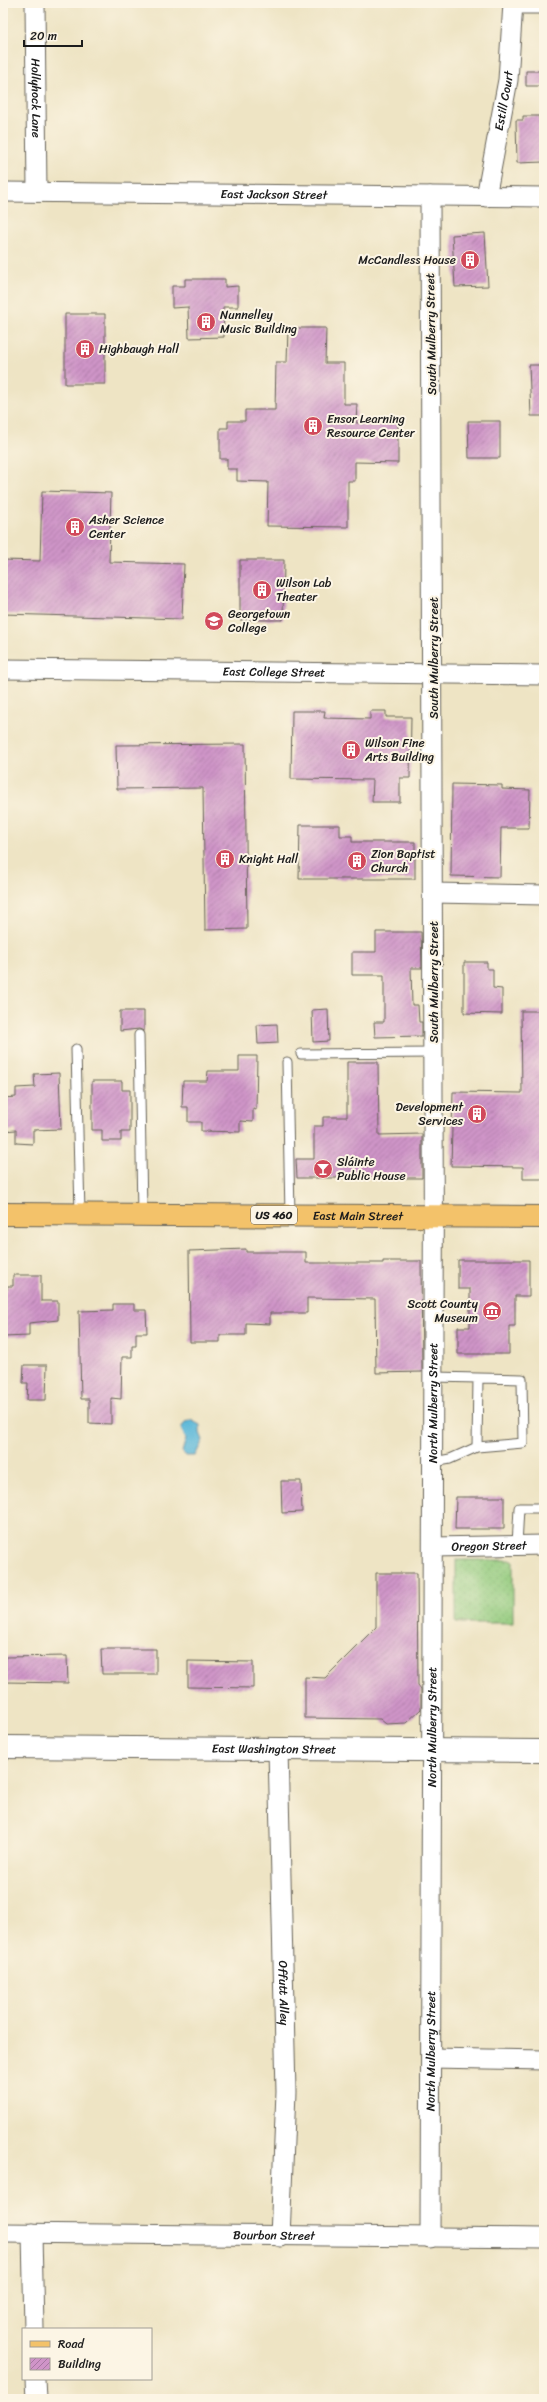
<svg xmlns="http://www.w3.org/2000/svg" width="547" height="2402" font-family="Sriracha,sans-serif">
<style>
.grass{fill:url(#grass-dots);stroke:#58744d}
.water{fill:#5bb8d9;stroke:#3c6a7a}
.building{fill:url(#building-hatch)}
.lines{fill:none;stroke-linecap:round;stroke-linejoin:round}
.service-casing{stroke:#666257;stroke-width:11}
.minor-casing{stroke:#666257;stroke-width:21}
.tertiary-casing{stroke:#666257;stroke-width:24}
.primary-casing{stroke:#666257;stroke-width:24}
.service{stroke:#fff;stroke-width:9}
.minor{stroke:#fff;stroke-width:19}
.tertiary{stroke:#fff;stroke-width:22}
.primary{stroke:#f3c26a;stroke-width:22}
.labels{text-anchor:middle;stroke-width:4;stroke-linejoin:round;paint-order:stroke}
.shield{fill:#fcf5e5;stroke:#5f5d58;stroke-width:1}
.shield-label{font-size:11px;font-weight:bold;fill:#1c1c1c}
.street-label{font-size:12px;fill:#1c1c1c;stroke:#fcf5e5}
.poi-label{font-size:12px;fill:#1c1c1c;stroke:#fcf5e5;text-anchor:start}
</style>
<defs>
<pattern id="grass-dots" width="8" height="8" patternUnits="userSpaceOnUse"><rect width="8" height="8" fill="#93cb7e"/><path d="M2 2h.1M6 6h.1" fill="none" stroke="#7eae6c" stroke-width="1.8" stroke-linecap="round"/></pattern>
<pattern id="building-hatch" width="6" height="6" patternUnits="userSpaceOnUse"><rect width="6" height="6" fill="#cf94c8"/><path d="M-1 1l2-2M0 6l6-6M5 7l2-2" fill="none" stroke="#a778a2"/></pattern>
</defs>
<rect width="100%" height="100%" fill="#fcf5e5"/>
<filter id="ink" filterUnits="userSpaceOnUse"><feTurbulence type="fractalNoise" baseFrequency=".025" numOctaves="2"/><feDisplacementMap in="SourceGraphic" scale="8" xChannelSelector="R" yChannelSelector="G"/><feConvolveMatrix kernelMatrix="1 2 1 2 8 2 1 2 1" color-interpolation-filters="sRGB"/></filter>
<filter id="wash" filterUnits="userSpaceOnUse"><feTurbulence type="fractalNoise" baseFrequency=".012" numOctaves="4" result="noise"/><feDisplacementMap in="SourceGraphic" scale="16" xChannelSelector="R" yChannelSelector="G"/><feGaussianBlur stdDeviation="0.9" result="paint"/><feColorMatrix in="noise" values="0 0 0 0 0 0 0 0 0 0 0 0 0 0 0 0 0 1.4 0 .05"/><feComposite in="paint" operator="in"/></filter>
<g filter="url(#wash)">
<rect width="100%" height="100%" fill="#eee4c4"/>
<path class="grass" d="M 456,1560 L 513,1560 L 513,1623 L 456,1623 Z"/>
<path class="water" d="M 191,1420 L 200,1425 L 200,1433 L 203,1440 L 195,1456 L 186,1456 L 182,1452 L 186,1438 L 181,1429 L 185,1422 Z"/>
<g id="blocks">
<path class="building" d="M 526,71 L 544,71 L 544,86 L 526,86 Z
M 523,116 L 539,116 L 539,119 L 543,119 L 544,162 L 517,163 L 516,120 L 523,120 Z
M 485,233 L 488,286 L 455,287 L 452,235 Z
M 185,279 L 225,279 L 225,287 L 238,286 L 238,307 L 223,307 L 224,337 L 189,338 L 188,307 L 172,308 L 172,286 L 185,286 Z
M 65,314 L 105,314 L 105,384 L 65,384 Z
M 288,328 L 326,328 L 325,363 L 344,363 L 344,404 L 357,404 L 356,423 L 398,421 L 398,463 L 355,462 L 355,481 L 348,481 L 348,527 L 267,526 L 268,482 L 237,481 L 237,469 L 227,469 L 227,459 L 220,459 L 220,428 L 228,428 L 228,421 L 245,421 L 245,410 L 275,410 L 276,362 L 287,362 Z
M 529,365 L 544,365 L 544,416 L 531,416 Z
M 468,421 L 500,421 L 500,458 L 469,458 Z
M 42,491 L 111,493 L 109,562 L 184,564 L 182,619 L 3,614 L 3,560 L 40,561 Z
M 240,560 L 284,560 L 283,620 L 240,620 Z
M 292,711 L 325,711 L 324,718 L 370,719 L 370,711 L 386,711 L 386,717 L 411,717 L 410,778 L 400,778 L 400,802 L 372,802 L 373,780 L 291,779 Z
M 245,744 L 247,929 L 205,930 L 203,788 L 117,789 L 116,745 Z
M 452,784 L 502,785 L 502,789 L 530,790 L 529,828 L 501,828 L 500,877 L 451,876 Z
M 300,825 L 340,825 L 340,836 L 352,836 L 352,842 L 415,842 L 415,879 L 299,879 Z
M 376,932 L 421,932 L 422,968 L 411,968 L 412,1005 L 418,1005 L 419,1022 L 422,1022 L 422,1036 L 375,1037 L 374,1022 L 384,1022 L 384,975 L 352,975 L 352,952 L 376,952 Z
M 464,962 L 487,962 L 487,969 L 493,969 L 493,988 L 502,989 L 502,1014 L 464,1013 Z
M 328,1009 L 329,1041 L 313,1042 L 312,1010 Z
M 120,1011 L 144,1011 L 144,1031 L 139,1029 L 120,1031 Z
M 521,1011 L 544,1011 L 544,1179 L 523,1179 L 523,1167 L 451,1166 L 453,1092 L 522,1093 Z
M 277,1024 L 278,1043 L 258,1044 L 257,1025 Z
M 239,1056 L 257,1056 L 256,1110 L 253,1109 L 253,1122 L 240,1121 L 240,1132 L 201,1131 L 201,1122 L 188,1122 L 188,1107 L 182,1107 L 183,1081 L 207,1081 L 208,1071 L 239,1071 Z
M 347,1062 L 378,1062 L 379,1135 L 422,1134 L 422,1178 L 297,1178 L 296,1159 L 314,1159 L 314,1126 L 323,1126 L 323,1117 L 347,1117 Z
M 59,1073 L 61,1129 L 33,1130 L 33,1144 L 16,1143 L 16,1130 L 3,1131 L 3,1098 L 16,1097 L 16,1088 L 35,1087 L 34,1074 Z
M 92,1081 L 122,1081 L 122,1090 L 130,1090 L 130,1132 L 121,1132 L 121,1141 L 102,1141 L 102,1130 L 92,1130 Z
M 246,1249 L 246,1252 L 306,1252 L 306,1263 L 383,1263 L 383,1261 L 421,1261 L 422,1372 L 376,1373 L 375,1299 L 307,1298 L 307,1313 L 270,1313 L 270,1324 L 246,1323 L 246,1335 L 220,1335 L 220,1342 L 190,1342 L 189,1251 Z
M 458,1260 L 529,1260 L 529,1296 L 515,1296 L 515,1326 L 509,1326 L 509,1354 L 458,1354 L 458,1327 L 470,1327 L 470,1289 L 458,1289 Z
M 13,1275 L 41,1275 L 41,1301 L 58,1301 L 58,1320 L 29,1323 L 29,1336 L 3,1337 L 3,1290 L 7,1290 L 7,1286 L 13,1286 Z
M 113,1304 L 134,1304 L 134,1310 L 146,1310 L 147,1333 L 136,1333 L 136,1346 L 132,1346 L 132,1357 L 122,1357 L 121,1399 L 111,1398 L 111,1424 L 89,1423 L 89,1399 L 81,1399 L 79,1311 L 113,1310 Z
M 24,1365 L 47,1365 L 46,1400 L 27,1400 L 28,1383 L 23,1383 Z
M 281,1481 L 301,1481 L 302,1512 L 282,1513 Z
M 456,1497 L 504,1497 L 504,1529 L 455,1529 Z
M 376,1573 L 417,1573 L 418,1685 L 421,1689 L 421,1709 L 406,1723 L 386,1724 L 380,1719 L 305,1718 L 305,1677 L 325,1678 L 376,1627 Z
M 101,1649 L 156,1649 L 156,1674 L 102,1674 Z
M 67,1656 L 68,1683 L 5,1682 L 6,1657 Z
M 188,1661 L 253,1662 L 253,1688 L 188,1687 Z"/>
</g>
</g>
<g filter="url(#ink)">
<use href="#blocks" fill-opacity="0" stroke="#666257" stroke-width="1"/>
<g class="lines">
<defs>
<path id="service" d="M 139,1035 L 142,1214
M 76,1049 L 80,1214
M 301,1054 L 434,1053
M 287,1062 L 290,1216
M 434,1377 L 478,1378 L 477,1447
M 434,1462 L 450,1459 L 477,1447 L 523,1443 L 522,1379 L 478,1378
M 517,1545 L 519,1508 L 544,1508"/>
<g id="minor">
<path id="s1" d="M 35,3 L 37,192"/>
<path d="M 513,4 L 544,4"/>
<path id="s2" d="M 3,192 L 544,197"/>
<path id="s3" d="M 486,197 L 508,80 L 513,3"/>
<path id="s4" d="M 3,669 L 544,675"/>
<path d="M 433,893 L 544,895"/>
<path id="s5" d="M 433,1547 L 544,1545"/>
<path id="s6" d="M 278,1749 L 286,2092 L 280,2237"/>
<path d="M 431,2058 L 544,2060"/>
<path id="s7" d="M 3,2233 L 544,2238"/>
<path d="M 32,2233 L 34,2329"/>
<path id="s8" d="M 430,2238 C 433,1557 436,877 430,196"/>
<path d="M 35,2379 L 36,2399"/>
</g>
<g id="tertiary">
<path id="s9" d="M 3,1747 L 544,1751"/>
</g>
<g id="primary">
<path id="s10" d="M 3,1214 L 544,1217"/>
</g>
</defs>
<use href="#service" class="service-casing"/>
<use href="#minor" class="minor-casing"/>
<use href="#tertiary" class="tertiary-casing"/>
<use href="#primary" class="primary-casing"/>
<use href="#service" class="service"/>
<use href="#minor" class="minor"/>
<use href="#tertiary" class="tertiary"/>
<use href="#primary" class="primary"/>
</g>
</g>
<defs>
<symbol id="building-disc" viewBox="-11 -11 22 22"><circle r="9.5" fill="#d1495b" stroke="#fcf5e5"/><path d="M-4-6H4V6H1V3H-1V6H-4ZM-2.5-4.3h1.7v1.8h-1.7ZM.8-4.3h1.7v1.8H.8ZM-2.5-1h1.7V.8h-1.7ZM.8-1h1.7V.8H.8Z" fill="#fff"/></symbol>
<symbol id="university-disc" viewBox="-11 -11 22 22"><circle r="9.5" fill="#d1495b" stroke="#fcf5e5"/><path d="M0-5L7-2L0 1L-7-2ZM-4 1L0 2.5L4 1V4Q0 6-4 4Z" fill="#fff"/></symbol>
<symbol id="bar-disc" viewBox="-11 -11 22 22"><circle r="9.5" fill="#d1495b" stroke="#fcf5e5"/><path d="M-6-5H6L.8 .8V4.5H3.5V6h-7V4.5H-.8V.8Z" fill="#fff"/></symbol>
<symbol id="museum-disc" viewBox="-11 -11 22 22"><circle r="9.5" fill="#d1495b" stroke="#fcf5e5"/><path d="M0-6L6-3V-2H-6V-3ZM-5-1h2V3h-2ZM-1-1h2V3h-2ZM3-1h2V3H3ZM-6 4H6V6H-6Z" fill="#fff"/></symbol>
</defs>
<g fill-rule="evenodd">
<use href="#building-disc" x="459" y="249" width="22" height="22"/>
<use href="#building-disc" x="195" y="311" width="22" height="22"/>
<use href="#building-disc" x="74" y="338" width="22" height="22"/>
<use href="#building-disc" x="302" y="415" width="22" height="22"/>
<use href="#building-disc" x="64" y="516" width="22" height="22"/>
<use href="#building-disc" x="251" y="579" width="22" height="22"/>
<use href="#university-disc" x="203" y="610" width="22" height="22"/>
<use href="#building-disc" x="340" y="739" width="22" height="22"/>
<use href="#building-disc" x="214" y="848" width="22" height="22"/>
<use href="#building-disc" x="346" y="850" width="22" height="22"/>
<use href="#building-disc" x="466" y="1103" width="22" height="22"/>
<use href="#bar-disc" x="312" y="1158" width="22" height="22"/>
<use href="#museum-disc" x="481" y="1300" width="22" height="22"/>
</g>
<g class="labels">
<rect class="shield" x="251" y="1206" width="46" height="18" rx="3"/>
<g class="shield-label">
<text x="274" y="1219">US 460</text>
</g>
<g class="street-label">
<text dy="4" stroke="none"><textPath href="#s1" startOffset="95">Hollyhock Lane</textPath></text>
<text dy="4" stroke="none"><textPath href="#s3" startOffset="98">Estill Court</textPath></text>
<text dy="4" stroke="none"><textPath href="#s2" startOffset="271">East Jackson Street</textPath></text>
<text transform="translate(431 334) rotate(-91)" y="4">South Mulberry Street</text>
<text transform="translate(434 658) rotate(-90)" y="4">South Mulberry Street</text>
<text dy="4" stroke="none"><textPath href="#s4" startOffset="271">East College Street</textPath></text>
<text transform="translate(434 982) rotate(-90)" y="4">South Mulberry Street</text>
<text dy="4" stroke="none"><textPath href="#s10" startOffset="355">East Main Street</textPath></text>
<text dy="4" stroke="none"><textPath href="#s8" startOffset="835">North Mulberry Street</textPath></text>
<text dy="4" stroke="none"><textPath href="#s5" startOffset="56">Oregon Street</textPath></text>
<text dy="4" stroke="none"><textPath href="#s8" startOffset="511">North Mulberry Street</textPath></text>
<text dy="4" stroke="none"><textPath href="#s9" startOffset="271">East Washington Street</textPath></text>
<text dy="4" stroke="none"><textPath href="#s6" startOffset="244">Offutt Alley</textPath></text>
<text dy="4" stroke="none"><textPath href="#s8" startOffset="187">North Mulberry Street</textPath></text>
<text dy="4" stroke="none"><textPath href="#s7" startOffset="271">Bourbon Street</textPath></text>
</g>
<g class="poi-label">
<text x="456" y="264" text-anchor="end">McCandless House</text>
<text x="220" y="319">Nunnelley<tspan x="220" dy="14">Music Building</tspan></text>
<text x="99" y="353">Highbaugh Hall</text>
<text x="327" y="423">Ensor Learning<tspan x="327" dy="14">Resource Center</tspan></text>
<text x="89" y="524">Asher Science<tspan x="89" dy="14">Center</tspan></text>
<text x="276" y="587">Wilson Lab<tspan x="276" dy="14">Theater</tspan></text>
<text x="228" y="618">Georgetown<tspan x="228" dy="14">College</tspan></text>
<text x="365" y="747">Wilson Fine<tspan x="365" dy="14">Arts Building</tspan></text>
<text x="371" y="858">Zion Baptist<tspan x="371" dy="14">Church</tspan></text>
<text x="239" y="863">Knight Hall</text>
<text x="463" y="1111" text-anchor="end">Development<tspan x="463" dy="14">Services</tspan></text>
<text x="337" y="1166">Sláinte<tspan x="337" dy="14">Public House</tspan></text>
<text x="478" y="1308" text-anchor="end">Scott County<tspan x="478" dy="14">Museum</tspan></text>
</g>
</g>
<rect width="547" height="2402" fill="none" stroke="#fcf5e5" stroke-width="16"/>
<rect x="22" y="2328" width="130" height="52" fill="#fcf5e5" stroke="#a29e95"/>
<rect x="30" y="2341" width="20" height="6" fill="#f3c26a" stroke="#a29e95"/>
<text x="58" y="2348" font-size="12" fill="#1c1c1c">Road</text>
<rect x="30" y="2358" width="20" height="12" fill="url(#building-hatch)" stroke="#a29e95"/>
<text x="58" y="2368" font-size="12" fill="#1c1c1c">Building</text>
<path d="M24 40v6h58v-6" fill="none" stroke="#1c1c1c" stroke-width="2"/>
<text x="30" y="40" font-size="12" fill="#1c1c1c" stroke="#fcf5e5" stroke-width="3" paint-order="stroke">20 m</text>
</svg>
